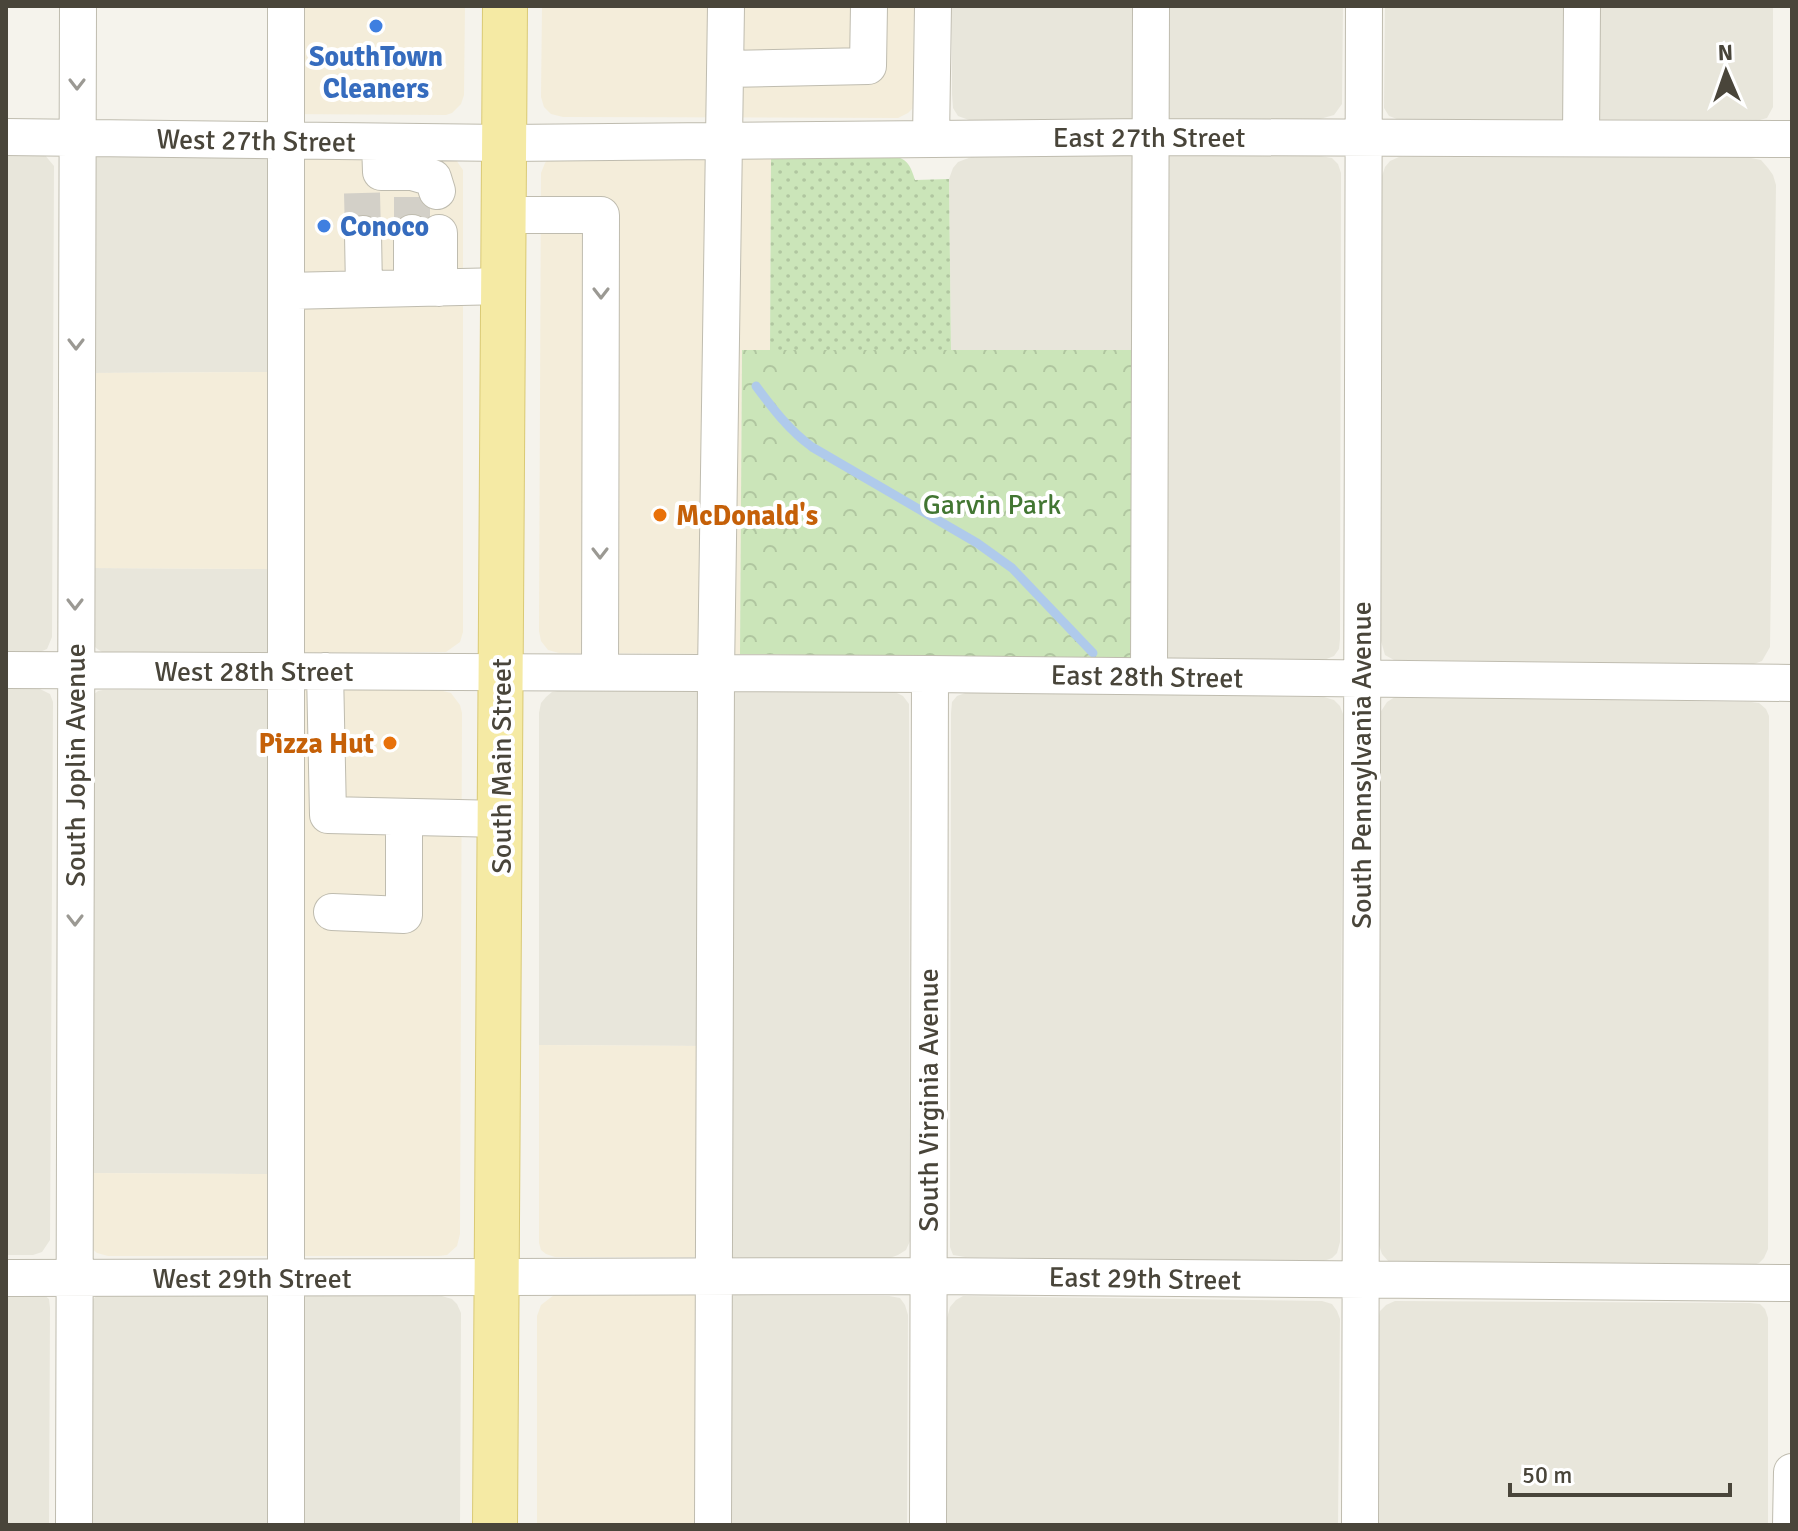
<svg xmlns="http://www.w3.org/2000/svg" width="1798" height="1531" font-family="Signika,sans-serif">
<style>
.residential{fill:#e8e6db}
.commercial{fill:#f4edda}
.grass{fill:url(#grass-dots)}
.park{fill:url(#park-crowns)}
.lines{fill:none;stroke-linecap:round;stroke-linejoin:round}
.stream{stroke:#afcaeb;stroke-width:9}
.minor-tunnel{stroke:#d3d0c8;stroke-width:36;stroke-dasharray:36 18;stroke-linecap:butt}
.minor-casing{stroke:#bfbcaf;stroke-width:38}
.major-casing{stroke:#daca75;stroke-width:46}
.minor{stroke:#fff;stroke-width:36}
.major{stroke:#f5eaa4;stroke-width:44}
.oneway{stroke:#9b9993}
.shop-dot{fill:#3f7fe0;stroke:#fff;stroke-width:3}
.food-dot{fill:#e8710a;stroke:#fff;stroke-width:3}
.labels{text-anchor:middle;stroke-width:8;stroke-linejoin:round;paint-order:stroke}
.shop-label{font-size:28px;font-weight:bold;fill:#366cbe;stroke:#fff}
.street-label{font-size:28px;fill:#49453a;stroke:#fff}
.park-label{font-size:28px;fill:#427632;stroke:#fff}
.food-label{font-size:28px;font-weight:bold;fill:#c56008;stroke:#fff;text-anchor:start}
</style>
<defs>
<pattern id="grass-dots" width="8" height="8" patternUnits="userSpaceOnUse" patternTransform="scale(2)"><rect width="8" height="8" fill="#cbe5b9"/><path d="M2 2h.1M6 6h.1" fill="none" stroke="#b0c6a0" stroke-width="1.8" stroke-linecap="round"/></pattern>
<pattern id="park-crowns" width="20" height="18" patternUnits="userSpaceOnUse" patternTransform="scale(2)"><rect width="20" height="18" fill="#cbe5b9"/><path d="M2 6a3 3 0 1 1 6 0M12 15a3 3 0 1 1 6 0" fill="none" stroke="#b0c6a0"/></pattern>
</defs>
<rect width="100%" height="100%" fill="#f5f3ec"/>
<path class="residential" d="M 952,6 L 1343,6 L 1342,104 L 1334,115 L 1320,119 L 969,120 L 958,116 L 953,108 L 952,94 Z
M 1385,6 L 1773,6 L 1773,107 L 1767,118 L 1760,120 L 1397,119 L 1389,116 L 1384,108 Z
M 6,151 L 44,154 L 54,166 L 52,637 L 47,649 L 40,652 L 6,651 Z
M 277,151 L 275,372 L 92,373 L 93,165 L 96,157 L 101,154 Z
M 974,156 L 1320,156 L 1332,158 L 1338,164 L 1341,173 L 1340,639 L 1339,649 L 1334,656 L 1324,660 L 1145,660 L 1149,351 L 951,350 L 949,179 L 953,168 L 958,162 Z
M 1399,157 L 1751,158 L 1761,160 L 1768,168 L 1773,175 L 1776,185 L 1770,647 L 1762,661 L 1754,664 L 1394,660 L 1385,655 L 1381,641 L 1382,176 L 1385,167 L 1390,161 Z
M 92,568 L 274,569 L 275,653 L 102,652 L 96,648 L 93,643 Z
M 6,689 L 40,689 L 50,694 L 53,702 L 50,1240 L 42,1252 L 33,1255 L 6,1255 Z
M 279,689 L 276,1174 L 88,1173 L 93,695 L 98,691 L 103,690 Z
M 563,690 L 895,692 L 903,696 L 909,704 L 910,1241 L 906,1250 L 898,1255 L 887,1259 L 706,1257 L 706,1046 L 539,1045 L 539,713 L 541,703 L 546,697 L 552,692 Z
M 968,692 L 1324,697 L 1334,700 L 1340,706 L 1343,714 L 1340,1242 L 1337,1253 L 1332,1258 L 1321,1262 L 965,1257 L 953,1255 L 950,1247 L 951,713 L 952,702 L 957,696 Z
M 1395,697 L 1751,702 L 1759,703 L 1766,709 L 1769,716 L 1768,1249 L 1764,1258 L 1759,1263 L 1751,1266 L 1389,1262 L 1382,1254 L 1379,1245 L 1378,716 L 1387,702 Z
M 6,1292 L 43,1294 L 49,1299 L 50,1308 L 49,1525 L 6,1525 Z
M 105,1293 L 435,1294 L 452,1299 L 457,1304 L 461,1313 L 460,1525 L 88,1525 L 91,1302 L 96,1296 Z
M 723,1295 L 889,1296 L 900,1298 L 905,1305 L 908,1315 L 907,1525 L 724,1525 Z
M 963,1296 L 1322,1301 L 1332,1304 L 1337,1311 L 1340,1319 L 1338,1525 L 946,1525 L 947,1318 L 950,1307 L 956,1300 Z
M 1395,1301 L 1750,1303 L 1760,1304 L 1765,1309 L 1768,1318 L 1768,1525 L 1376,1525 L 1378,1320 L 1380,1311 L 1386,1305 Z"/>
<path class="commercial" d="M 279,6 L 465,6 L 464,95 L 461,104 L 452,113 L 446,115 L 279,114 Z
M 542,6 L 914,6 L 913,102 L 912,109 L 908,113 L 898,118 L 563,117 L 551,114 L 544,107 L 541,97 Z
M 277,151 L 454,157 L 463,170 L 463,632 L 460,642 L 446,652 L 275,653 L 274,569 L 92,568 L 92,373 L 275,372 Z
M 771,156 L 770,350 L 742,351 L 740,654 L 559,653 L 548,650 L 541,641 L 539,631 L 541,173 L 545,163 L 550,157 Z
M 279,689 L 439,690 L 451,693 L 460,705 L 462,713 L 460,1234 L 457,1246 L 447,1255 L 439,1256 L 108,1256 L 97,1253 L 91,1248 L 88,1173 L 275,1174 Z
M 539,1045 L 706,1046 L 706,1257 L 555,1257 L 546,1254 L 541,1250 L 539,1243 Z
M 554,1295 L 723,1295 L 724,1525 L 537,1525 L 537,1316 L 541,1305 Z"/>
<path class="grass" d="M 771,156 L 894,156 C 908,159 911,167 915,180 L 949,179 L 951,350 L 770,350 Z"/>
<path class="park" d="M 742,350 L 1149,350 L 1145,660 L 740,654 Z"/>
<g class="lines">
<path class="stream" d="M 756,386 C 773,409 789,430 812,447 L 977,543 L 1012,568 L 1093,653"/>
<path class="minor-tunnel" d="M 362,193 L 363,234
M 412,233 L 412,192"/>
<defs>
<path id="minor" d="M 286,6 L 286,1525
M 726,69 L 868,66 L 869,6
M 6,137 L 505,143 L 1150,137 L 1792,139
M 1581,138 L 1582,6
M 931,139 L 933,6
M 380,142 L 381,172 L 412,172 L 433,178 L 437,191
M 504,215 L 601,215 L 600,672
M 412,233 L 412,288
M 363,234 L 364,289
M 439,288 L 439,233
M 286,291 L 504,286
M 6,670 L 930,674 L 1792,683
M 325,671 L 328,815 L 501,819
M 1149,676 L 1151,6
M 332,912 L 404,915 L 404,817
M 6,1278 L 928,1276 L 1792,1283
M 74,1525 L 78,6
M 713,1525 L 716,673 L 726,6
M 928,1525 L 930,674
M 1360,1525 L 1364,6
M 1791,1525 L 1792,1472"/>
<path id="major" d="M 495,1525 L 505,6"/>
</defs>
<use href="#minor" class="minor-casing"/>
<use href="#major" class="major-casing"/>
<use href="#minor" class="minor"/>
<use href="#major" class="major"/>
</g>
<defs><path id="oneway-chevron" d="M-2-3.5L2.5 0L-2 3.5" fill="none" stroke-width="1.6" stroke-linecap="round" stroke-linejoin="round" transform="scale(2)"/></defs>
<g class="oneway">
<use href="#oneway-chevron" transform="translate(77 84) rotate(90)"/>
<use href="#oneway-chevron" transform="translate(601 293) rotate(90)"/>
<use href="#oneway-chevron" transform="translate(76 344) rotate(90)"/>
<use href="#oneway-chevron" transform="translate(600 553) rotate(90)"/>
<use href="#oneway-chevron" transform="translate(75 604) rotate(90)"/>
<use href="#oneway-chevron" transform="translate(75 920) rotate(90)"/>
</g>
<g class="shop-dot">
<circle cx="376" cy="26" r="8"/>
<circle cx="324" cy="226" r="8"/>
</g>
<g class="food-dot">
<circle cx="660" cy="515" r="8"/>
<circle cx="390" cy="743" r="8"/>
</g>
<g class="labels">
<g class="shop-label">
<text x="376" y="66">SouthTown<tspan x="376" dy="32">Cleaners</tspan></text>
<text x="340" y="236" text-anchor="start">Conoco</text>
</g>
<g class="street-label">
<text x="1149" y="147">East 27th Street</text>
<text transform="translate(256 140) rotate(1)" y="10">West 27th Street</text>
<text x="254" y="681">West 28th Street</text>
<text transform="translate(1147 676) rotate(1)" y="10">East 28th Street</text>
<text transform="translate(75 765) rotate(-90)" y="10">South Joplin Avenue</text>
<text transform="translate(1361 765) rotate(-90)" y="10">South Pennsylvania Avenue</text>
<text transform="translate(501 766) rotate(-90)" y="10">South Main Street</text>
<text transform="translate(928 1100) rotate(-90)" y="10">South Virginia Avenue</text>
<text x="252" y="1288">West 29th Street</text>
<text transform="translate(1145 1278) rotate(1)" y="10">East 29th Street</text>
</g>
<g class="park-label">
<text x="992" y="514">Garvin Park</text>
</g>
<g class="food-label">
<text x="676" y="525">McDonald's</text>
<text x="374" y="753" text-anchor="end">Pizza Hut</text>
</g>
</g>
<rect width="1798" height="1531" fill="none" stroke="#49453a" stroke-width="16"/>
<g transform="translate(1726 72) rotate(358)" stroke="#ffffff" stroke-width="6" paint-order="stroke">
<path d="M0-6L14 30L0 20L-14 30Z" fill="#49453a"/>
<text y="-12" font-size="22" font-weight="bold" text-anchor="middle" fill="#49453a">N</text>
</g>
<path d="M1510 1483v12h220v-12" fill="none" stroke="#49453a" stroke-width="4"/>
<text x="1522" y="1483" font-size="24" fill="#49453a" stroke="#ffffff" stroke-width="6" paint-order="stroke">50 m</text>
</svg>
